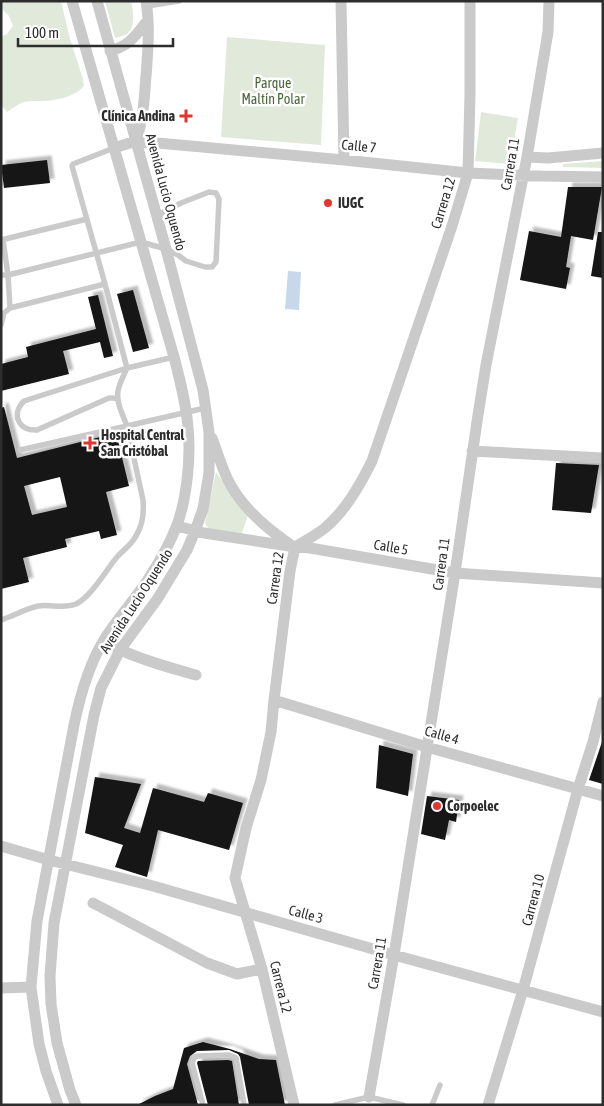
<svg xmlns="http://www.w3.org/2000/svg" width="604" height="1106" font-family="'Asap Condensed',sans-serif">
<style>
.green{fill:#e1eada}
.water{fill:#c6d8ea}
.building{fill:#141414;fill-rule:evenodd;filter:url(#shadow)}
.lines{fill:none;stroke-linecap:round;stroke-linejoin:round}
.lane{stroke:#cacaca;stroke-width:5.5}
.street{stroke:#cacaca;stroke-width:11}
.poi-dot{fill:#e13631;stroke:#fff;stroke-width:2}
.labels{text-anchor:middle;stroke-width:5;stroke-linejoin:round;paint-order:stroke}
.park-label{font-size:14px;fill:#4b673b;stroke:#fff}
.poi-label{font-size:14px;font-weight:bold;fill:#2d2d2d;stroke:#fff;text-anchor:start}
.street-label{font-size:14px;fill:#2d2d2d;stroke:#fff}
</style>
<defs>
<filter id="shadow"><feDropShadow dx="4.5" dy="-4.5" stdDeviation="1" flood-color="#0004"/></filter>
</defs>
<rect width="100%" height="100%" fill="#fff"/>
<path class="green" d="M 1,1 L 61,1 L 70,39 L 83,79 L 84,86 C 72,99 52,101 36,101 C 32,101 28,101 24,102 C 18,104 13,108 7,112 L 1,105 L 1,37 L 7,34 L 13,26 L 9,16 L 1,8 Z
M 105,1 L 131,1 C 133,11 136,27 127,34 C 124,36 118,37 115,38 Z
M 227,37 L 325,45 L 321,145 L 221,137 Z
M 481,112 L 518,118 L 510,164 L 475,161 Z
M 603,161 L 603,168 L 563,167 L 563,164 Z
M 216,472 L 248,515 L 241,536 L 208,528 L 205,523 Z"/>
<path class="water" d="M 288,271 L 301,272 L 299,310 L 285,309 Z"/>
<path class="building" d="M 47,160 L 50,183 L 4,188 L 1,165 Z
M 568,187 L 602,187 L 593,240 L 571,236 L 566,267 L 570,268 L 566,289 L 520,280 L 529,231 L 561,237 Z
M 598,232 L 603,232 L 603,278 L 591,276 Z
M 133,290 L 149,348 L 133,352 L 117,294 Z
M 98,295 L 113,356 L 104,358 L 100,342 L 63,351 L 69,374 L 1,391 L 1,364 L 28,357 L 26,347 L 96,329 L 88,297 Z
M 4,407 L 17,458 L 116,433 L 129,486 L 106,492 L 117,535 L 101,539 L 99,531 L 65,539 L 67,547 L 23,558 L 29,582 L 1,589 L 1,408 ZM 60,477 L 67,507 L 32,515 L 24,486 Z
M 556,463 L 599,465 L 591,513 L 552,510 Z
M 602,742 L 603,742 L 603,784 L 589,780 Z
M 379,745 L 413,754 L 408,796 L 376,788 Z
M 95,777 L 141,784 L 124,828 L 140,833 L 153,788 L 204,802 L 208,793 L 243,803 L 229,850 L 158,830 L 147,877 L 115,867 L 123,845 L 85,833 Z
M 427,796 L 459,800 L 456,822 L 449,820 L 445,840 L 421,834 Z
M 203,1042 L 230,1049 L 259,1059 L 276,1060 L 285,1105 L 249,1105 L 240,1057 L 238,1054 L 229,1050 L 197,1051 L 190,1056 L 187,1064 L 198,1105 L 137,1105 L 155,1096 L 173,1089 L 184,1048 Z
M 228,1060 L 232,1061 L 239,1105 L 208,1105 L 197,1063 L 198,1061 Z"/>
<g class="lines">
<path class="lane" d="M 147,6 L 179,1
M 114,148 L 73,164 L 72,166 L 105,284 L 127,368 L 174,357
M 1,240 L 87,219
M 3,240 L 8,275 L 10,308
M 1,275 L 8,275 L 141,242 L 166,249 L 178,255 L 186,261 L 205,267 L 212,267 L 216,262 L 219,199 L 216,193 L 209,192 L 181,203 L 156,216
M 1,325 L 4,313 L 10,308 L 105,284
M 127,368 C 124,375 119,384 118,391 C 116,403 123,415 127,426 L 205,408
M 118,399 L 113,398 L 109,398 L 37,430 C 18,431 11,414 24,401 L 127,368
M 1,620 C 13,616 25,609 38,606 C 50,604 64,609 76,604 C 91,597 106,570 117,557 C 124,549 132,545 137,534 C 143,524 144,512 143,500 L 127,426 L 20,450
M 203,1105 L 192,1063 L 194,1058 L 197,1056 L 229,1055 L 236,1058 L 244,1105
M 335,1105 L 369,1097 L 403,1105
M 432,1105 L 440,1085"/>
<path class="street" d="M 341,1 L 344,160
M 110,51 C 131,45 135,36 148,20
M 136,141 C 144,117 144,100 146,76 C 148,51 150,25 146,1
M 114,148 L 136,141 L 344,160 L 468,173 L 541,176 L 603,177
M 527,157 L 548,158 L 603,153
M 212,438 C 217,451 221,465 227,478 C 240,506 266,528 291,545
M 472,451 L 603,458
M 177,526 L 204,533 L 295,547 L 310,548 L 455,573 L 603,583
M 104,640 C 109,643 115,647 121,650 C 144,661 171,668 196,675
M 274,700 L 427,747 L 603,796
M 1,846 L 49,860 L 153,886 L 394,955 L 603,1012
M 93,903 L 186,952 L 207,963 L 237,974 L 262,969
M 1,988 L 31,987
M 369,1097 L 394,955 L 455,573 L 478,415 L 486,365 L 527,157 L 548,32 L 549,1
M 58,1105 L 46,1071 L 39,1044 L 31,987 L 37,921 L 74,725 C 80,696 88,666 104,640 C 117,618 135,600 149,578 C 158,564 171,541 177,525 C 187,498 191,456 188,427 C 186,403 180,380 174,357 L 72,1
M 76,1105 L 70,1090 L 57,1043 L 51,1004 L 50,976 L 54,923 L 94,715 L 101,688 L 120,650 L 158,598 L 187,550 L 195,531 L 203,509 L 209,473 L 209,432 L 203,390 L 166,249 L 97,1
M 294,1105 L 262,969 L 235,878 L 246,828 L 261,780 L 271,732 L 274,700 L 290,571 L 295,547 C 305,541 316,535 325,528 C 346,510 360,485 372,461 L 452,226 L 468,173 L 470,94 L 470,1
M 488,1105 L 523,990 L 578,789 L 593,742 L 603,702"/>
</g>
<g class="poi-dot">
<path d="M183.5 108.5h5v5h5v5h-5v5h-5v-5h-5v-5h5z"/>
<circle cx="328" cy="203" r="5"/>
<path d="M87.5 435.5h5v5h5v5h-5v5h-5v-5h-5v-5h5z"/>
<circle cx="437" cy="806" r="5"/>
</g>
<g class="labels">
<g class="park-label">
<text x="273" y="88">Parque<tspan x="273" dy="16">Maltín Polar</tspan></text>
</g>
<g class="poi-label">
<text x="175" y="121" text-anchor="end">Clínica Andina</text>
<text x="338" y="208">IUGC</text>
<text x="101" y="440">Hospital Central<tspan x="101" dy="16">San Cristóbal</tspan></text>
<text x="447" y="811">Corpoelec</text>
</g>
<g class="street-label">
<text transform="translate(359 146) rotate(6)" y="5">Calle 7</text>
<text transform="translate(510 164) rotate(-80)" y="5">Carrera 11</text>
<text transform="translate(166 192) rotate(75)" y="5">Avenida Lucio Oquendo</text>
<text transform="translate(443 203) rotate(-73)" y="5">Carrera 12</text>
<text transform="translate(391 547) rotate(10)" y="5">Calle 5</text>
<text transform="translate(441 564) rotate(-82)" y="5">Carrera 11</text>
<text transform="translate(275 578) rotate(-82)" y="5">Carrera 12</text>
<text transform="translate(136 601) rotate(-57)" y="5">Avenida Lucio Oquendo</text>
<text transform="translate(442 735) rotate(16)" y="5">Calle 4</text>
<text transform="translate(533 900) rotate(-75)" y="5">Carrera 10</text>
<text transform="translate(306 914) rotate(15)" y="5">Calle 3</text>
<text transform="translate(377 963) rotate(-80)" y="5">Carrera 11</text>
<text transform="translate(281 987) rotate(76)" y="5">Carrera 12</text>
</g>
</g>
<rect width="604" height="1106" fill="none" stroke="#2d2d2d" stroke-width="5"/>
<path d="M18 38v8h155v-8" fill="none" stroke="#2d2d2d" stroke-width="2.5"/>
<text x="25" y="38" font-size="15" fill="#2d2d2d" stroke="#ffffff" stroke-width="4" paint-order="stroke">100 m</text>
</svg>
